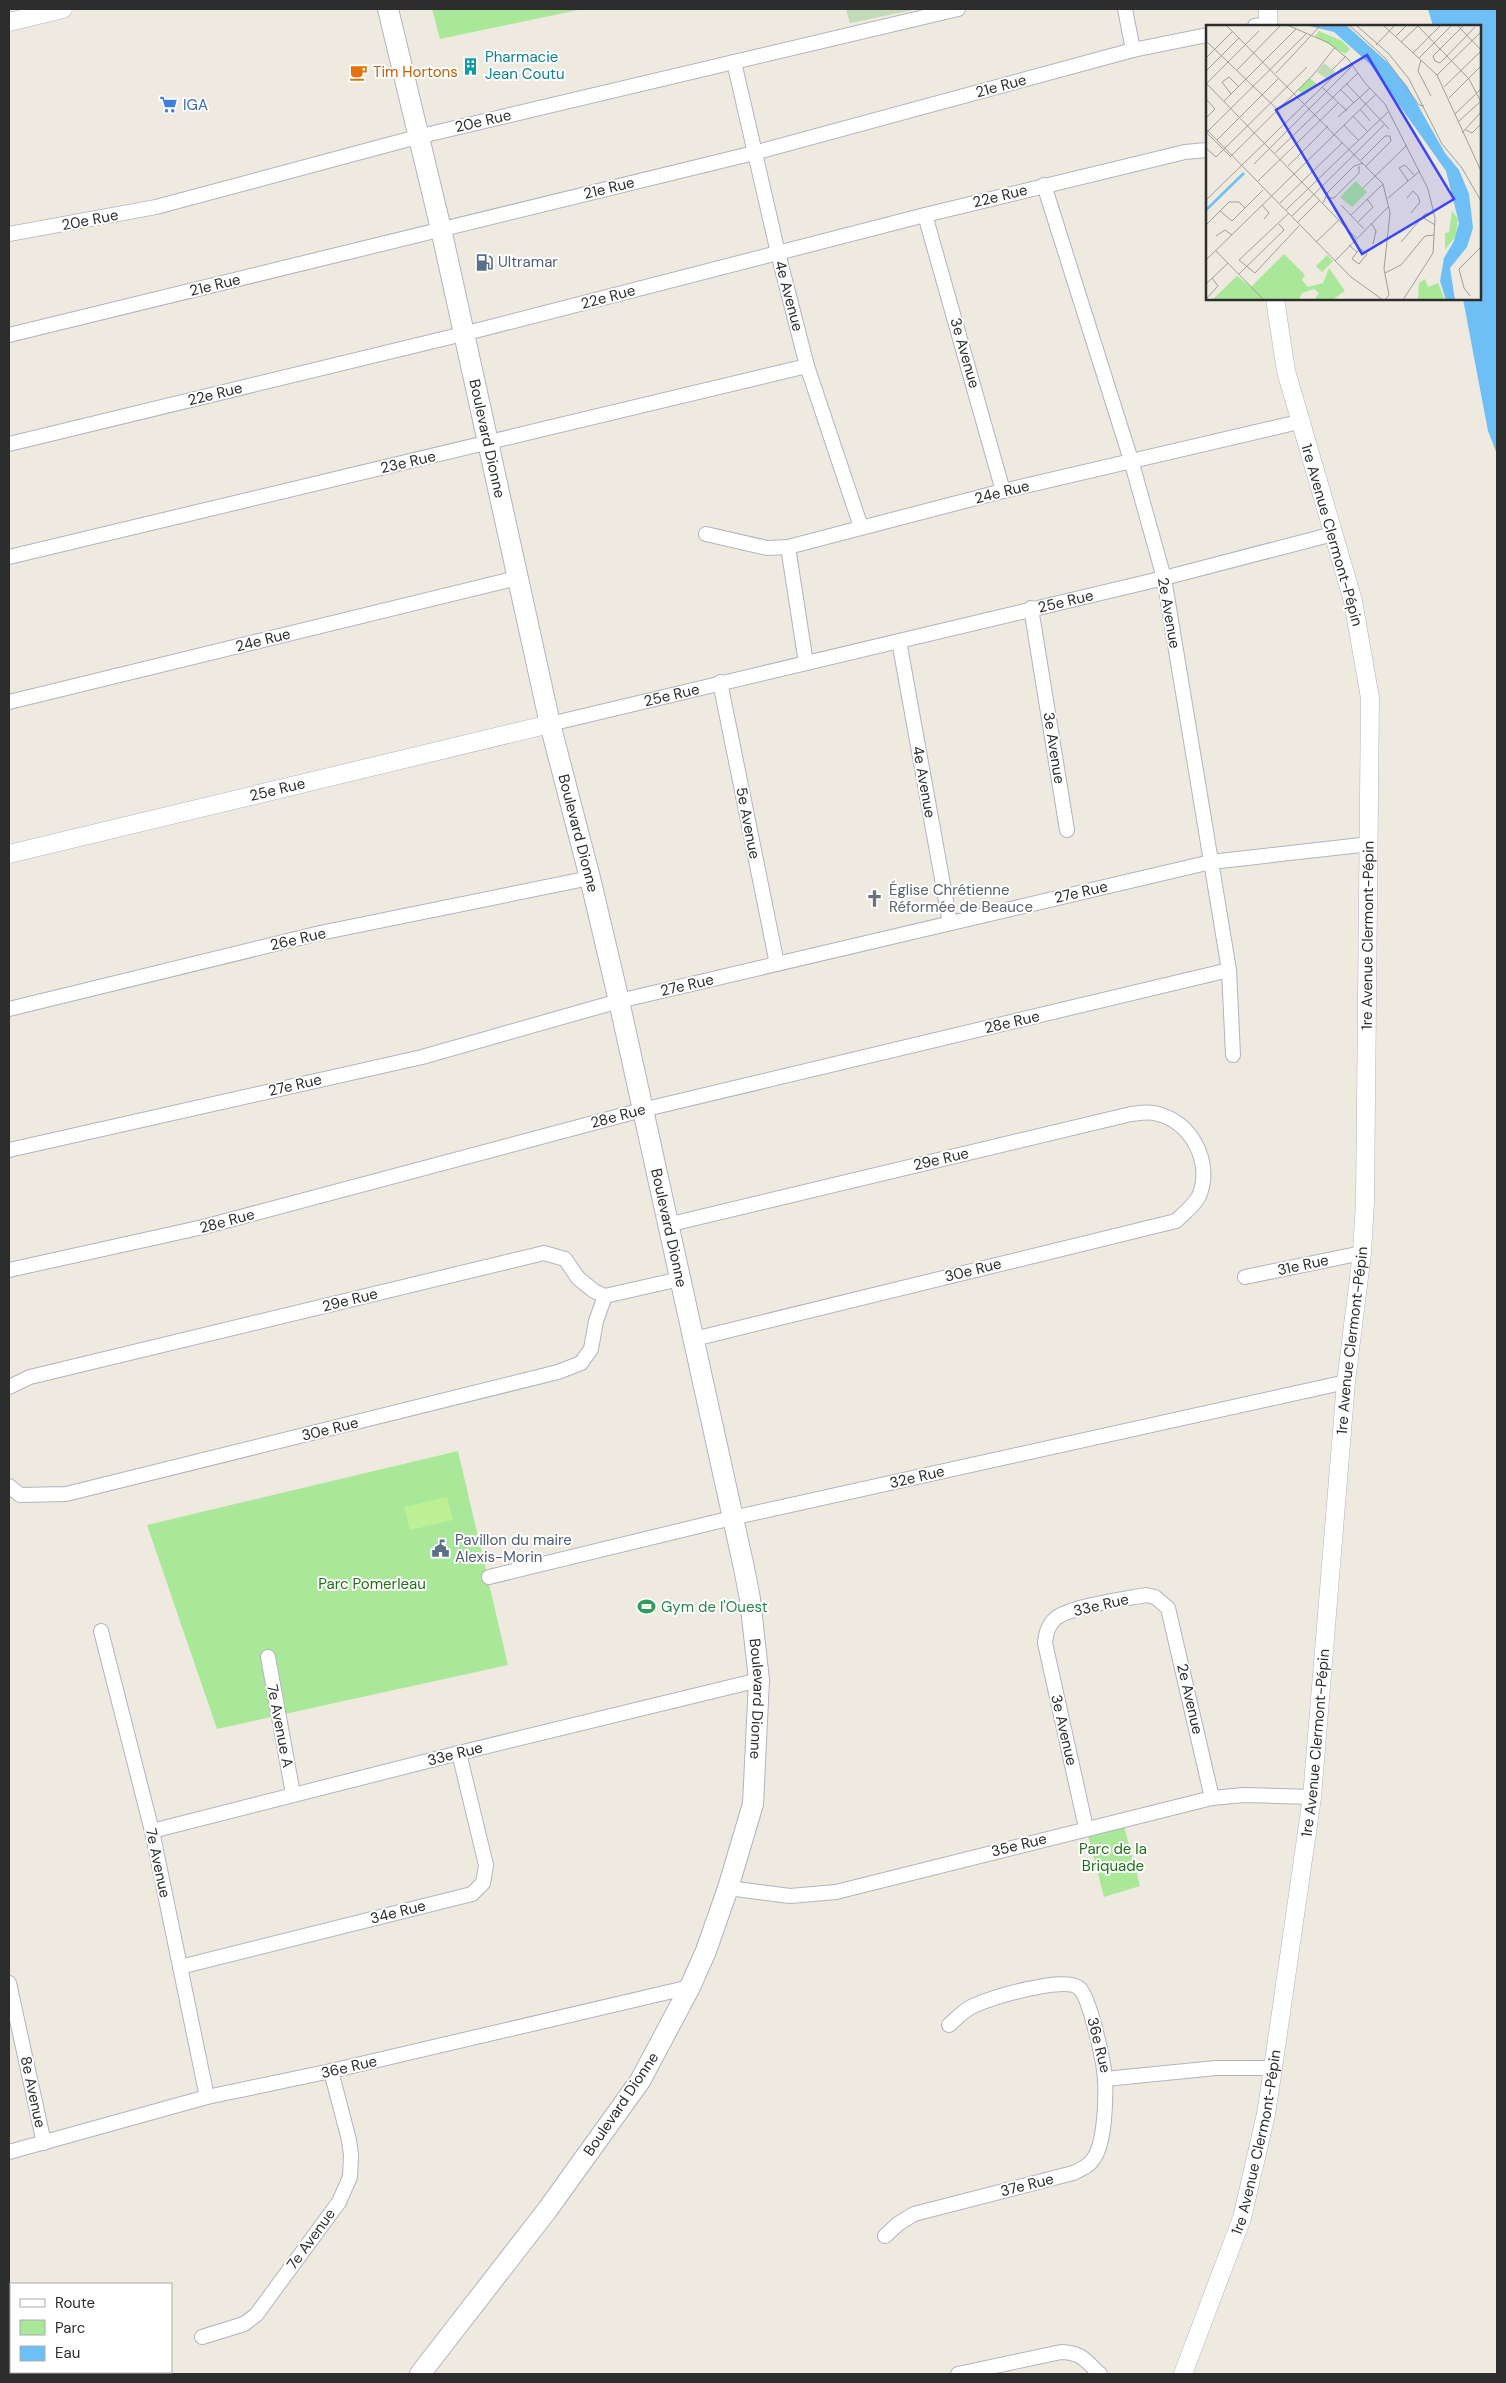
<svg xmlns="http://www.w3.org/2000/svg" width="1506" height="2383" font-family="'DM Sans',sans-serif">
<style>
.green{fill:#aae899}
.cemetery{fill:#c2dab5}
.pitch{fill:#bdef95}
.water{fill:#6ebff5}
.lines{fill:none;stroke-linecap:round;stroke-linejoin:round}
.minor-casing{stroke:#b3b3c1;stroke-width:16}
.tertiary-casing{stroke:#b3b3c1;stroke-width:19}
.secondary-casing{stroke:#b3b3c1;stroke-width:22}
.minor{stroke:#fff;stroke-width:14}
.tertiary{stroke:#fff;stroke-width:18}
.secondary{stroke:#fff;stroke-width:20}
.labels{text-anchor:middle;stroke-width:4;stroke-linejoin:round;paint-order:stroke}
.culture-label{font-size:15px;fill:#0d838f;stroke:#fff;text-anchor:start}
.food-label{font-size:15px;fill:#c56008;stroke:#fff;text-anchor:start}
.street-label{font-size:15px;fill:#2d2d2d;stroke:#fff}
.shop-label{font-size:15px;fill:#366cbe;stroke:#fff;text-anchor:start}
.service-label{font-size:15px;fill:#4e5e75;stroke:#fff;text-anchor:start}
.worship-label{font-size:15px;fill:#5b616d;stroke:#fff;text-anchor:start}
.park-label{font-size:15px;fill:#1e7017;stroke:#fff}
.leisure-label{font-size:15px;fill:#27864d;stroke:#fff;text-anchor:start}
.inset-river{fill:none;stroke:#6ebff5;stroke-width:2.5}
.inset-road{fill:none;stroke:#a19e98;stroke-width:1}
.view{fill:#3c46ff;fill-opacity:0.15;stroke:#3c46ff;stroke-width:2.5}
.inset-edge{fill:none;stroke:#2d2d2d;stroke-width:2.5}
</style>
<rect width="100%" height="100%" fill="#efeadf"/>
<path class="green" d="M 432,9 L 583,9 L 440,39 Z
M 458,1451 L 508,1665 L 217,1729 L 147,1525 Z
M 1122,1819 L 1140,1886 L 1104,1897 L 1086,1828 Z"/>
<path class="cemetery" d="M 846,9 L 918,9 L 850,23 Z"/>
<path class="pitch" d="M 447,1497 L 453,1520 L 410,1530 L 404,1507 Z"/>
<path class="water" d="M 1428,9 L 1497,9 L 1497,454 L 1488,431 L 1463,299 L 1480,299 L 1480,26 L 1433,26 Z"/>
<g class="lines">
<defs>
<g id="minor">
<path d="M 1125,9 L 1133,50"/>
<path d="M 1255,26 L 1268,24"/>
<path d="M 734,62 L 778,253 L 807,366 L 861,527"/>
<path d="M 1044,185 L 1131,460 L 1164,578 L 1229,970 L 1233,1055"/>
<path d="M 925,215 L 1003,491"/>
<path d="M 9,234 L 156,207 L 417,137 L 958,9"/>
<path d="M 9,335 L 754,153 L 1133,50 L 1207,35"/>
<path d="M 9,444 L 463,334 L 925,215 L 1185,152 L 1207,150"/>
<path d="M 706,534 L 767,548 L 788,547 L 1003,491 L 1299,422"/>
<path d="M 788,547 L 806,663"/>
<path d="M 9,557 L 807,366"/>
<path d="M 1031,608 L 1067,830"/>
<path d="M 899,641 L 950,923"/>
<path d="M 720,682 L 777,964"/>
<path d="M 9,702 L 517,578"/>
<path id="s1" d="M 550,724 L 1164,578 L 1333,534"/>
<path d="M 9,1009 L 320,933 L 590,878"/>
<path d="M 9,1150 L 422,1057 L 619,1001 L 1211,862 L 1370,844"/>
<path d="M 667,1225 L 1131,1114 C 1140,1113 1149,1111 1158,1114 C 1192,1122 1213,1164 1199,1196 C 1194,1206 1184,1213 1176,1221 L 694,1339"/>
<path d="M 9,1270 L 203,1227 L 642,1110 L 1229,970"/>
<path d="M 1245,1277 L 1362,1253"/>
<path d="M 9,1387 L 30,1377 L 544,1253 L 565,1259 L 578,1278 L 594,1291 L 605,1296 L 680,1279"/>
<path d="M 9,1486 L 20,1495 L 66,1494 L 558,1372 L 581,1363 L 591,1349 L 596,1321 L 605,1296"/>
<path d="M 489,1577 L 732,1518 L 1346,1382"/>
<path d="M 101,1631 L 152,1831 L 207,2097"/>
<path d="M 268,1657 L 293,1794"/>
<path d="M 1086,1828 L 1045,1643 C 1046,1633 1048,1625 1056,1618 C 1072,1606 1125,1599 1146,1595 L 1155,1597 L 1168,1608 L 1212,1798"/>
<path d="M 152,1831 L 459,1753 L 759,1680"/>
<path d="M 728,1888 L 790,1896 L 836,1892 L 1212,1798 L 1244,1795 L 1312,1797"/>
<path d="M 180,1967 L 472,1894 L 483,1883 L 486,1865 L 459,1753"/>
<path d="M 9,1983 L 44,2143"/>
<path d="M 1105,2079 L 1216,2068 L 1273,2068"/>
<path d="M 9,2152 L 207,2097 L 331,2071 L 690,1987"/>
<path d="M 885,2236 L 898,2224 L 914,2214 L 1073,2173 C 1082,2169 1089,2166 1094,2158 C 1105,2142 1106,2098 1105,2079 C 1104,2063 1090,1997 1079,1988 C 1064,1975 991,1998 973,2006 C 964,2010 956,2019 949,2025"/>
<path d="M 9,2305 L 11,2305"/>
<path d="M 202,2337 L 244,2324 L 256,2315 L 339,2202 L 350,2177 L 351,2155 L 349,2140 L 331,2071"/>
<path d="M 44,2372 L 45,2374"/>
<path d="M 958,2374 L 1061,2352 C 1084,2353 1085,2361 1100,2374"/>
</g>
<g id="tertiary">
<path d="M 1268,9 L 1268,26"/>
<path d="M 9,22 L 63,9"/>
<path id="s2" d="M 9,854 L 550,724"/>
<path id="s3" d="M 1183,2374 L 1242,2218 L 1266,2114 L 1273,2068 L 1312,1797 L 1346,1382 L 1362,1253 L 1365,1202 L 1370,698 L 1353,601 L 1286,371 L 1275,299"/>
</g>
<g id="secondary">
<path id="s4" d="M 388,9 L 441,229 L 550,724 L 590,878 L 619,1001 L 744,1568 L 750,1599 L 759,1680 L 753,1804 L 728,1888 L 706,1951 L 690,1987 L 640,2081 L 548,2209 L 420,2374"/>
</g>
</defs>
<use href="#minor" class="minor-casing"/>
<use href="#tertiary" class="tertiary-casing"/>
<use href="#secondary" class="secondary-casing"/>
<use href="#minor" class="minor"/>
<use href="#tertiary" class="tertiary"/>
<use href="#secondary" class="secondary"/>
</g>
<defs>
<symbol id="building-bare" viewBox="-9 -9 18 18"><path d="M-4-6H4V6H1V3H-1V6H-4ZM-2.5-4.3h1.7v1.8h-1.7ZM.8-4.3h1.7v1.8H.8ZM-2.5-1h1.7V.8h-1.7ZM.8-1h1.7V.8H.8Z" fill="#0f9aa8" stroke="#fff" stroke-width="2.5" paint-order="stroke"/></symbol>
<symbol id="cafe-bare" viewBox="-9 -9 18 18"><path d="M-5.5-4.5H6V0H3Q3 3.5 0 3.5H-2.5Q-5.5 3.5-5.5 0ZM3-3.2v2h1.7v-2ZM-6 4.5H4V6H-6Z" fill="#e8710a" stroke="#fff" stroke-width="2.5" paint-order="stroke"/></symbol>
<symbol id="supermarket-bare" viewBox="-9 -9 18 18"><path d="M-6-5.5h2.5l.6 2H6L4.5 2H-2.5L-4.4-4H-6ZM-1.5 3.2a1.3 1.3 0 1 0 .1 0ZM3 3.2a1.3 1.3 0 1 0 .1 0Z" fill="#3f7fe0" stroke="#fff" stroke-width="2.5" paint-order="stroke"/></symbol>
<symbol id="fuel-bare" viewBox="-9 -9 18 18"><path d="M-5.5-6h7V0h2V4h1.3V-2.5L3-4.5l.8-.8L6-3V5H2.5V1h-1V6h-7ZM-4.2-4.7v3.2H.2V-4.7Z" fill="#5c6f8a" stroke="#fff" stroke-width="2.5" paint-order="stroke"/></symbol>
<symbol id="church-bare" viewBox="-9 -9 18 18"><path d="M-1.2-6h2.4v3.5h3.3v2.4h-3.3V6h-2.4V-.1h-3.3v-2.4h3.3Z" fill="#6b7280" stroke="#fff" stroke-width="2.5" paint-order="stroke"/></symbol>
<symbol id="civic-bare" viewBox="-9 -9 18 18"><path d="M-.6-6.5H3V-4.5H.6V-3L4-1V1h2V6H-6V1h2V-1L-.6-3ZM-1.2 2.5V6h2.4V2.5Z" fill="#5c6f8a" stroke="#fff" stroke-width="2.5" paint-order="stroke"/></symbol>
<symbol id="stadium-bare" viewBox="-9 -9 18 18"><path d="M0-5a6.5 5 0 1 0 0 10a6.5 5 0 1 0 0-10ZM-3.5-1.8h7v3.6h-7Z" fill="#2e9e5b" stroke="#fff" stroke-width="2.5" paint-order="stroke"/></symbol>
</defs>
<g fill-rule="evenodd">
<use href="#building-bare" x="458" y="54" width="25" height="25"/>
<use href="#cafe-bare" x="346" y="60" width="25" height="25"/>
<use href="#supermarket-bare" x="156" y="92" width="25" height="25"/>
<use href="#fuel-bare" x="472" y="250" width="25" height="25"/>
<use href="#church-bare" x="862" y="886" width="25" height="25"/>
<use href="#civic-bare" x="428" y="1536" width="25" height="25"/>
<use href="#stadium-bare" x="634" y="1594" width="25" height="25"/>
</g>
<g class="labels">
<g class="culture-label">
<text x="485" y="62">Pharmacie<tspan x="485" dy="17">Jean Coutu</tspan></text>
</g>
<g class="food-label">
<text x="373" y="77">Tim Hortons</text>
</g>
<g class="street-label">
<text transform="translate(1001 86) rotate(-15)" y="5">21e Rue</text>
<text transform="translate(483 121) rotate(-13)" y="5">20e Rue</text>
<text transform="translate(609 188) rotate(-14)" y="5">21e Rue</text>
<text transform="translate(1000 196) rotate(-14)" y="5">22e Rue</text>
<text transform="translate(90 220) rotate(-11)" y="5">20e Rue</text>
<text transform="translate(215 285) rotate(-14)" y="5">21e Rue</text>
<text transform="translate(789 296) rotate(75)" y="5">4e Avenue</text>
<text transform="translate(608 297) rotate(-15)" y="5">22e Rue</text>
<text transform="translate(965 353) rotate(74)" y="5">3e Avenue</text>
<text transform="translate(215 394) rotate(-14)" y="5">22e Rue</text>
<text dy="5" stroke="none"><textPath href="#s4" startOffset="441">Boulevard Dionne</textPath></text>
<text transform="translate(408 462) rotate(-13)" y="5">23e Rue</text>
<text transform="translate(1002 492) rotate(-14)" y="5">24e Rue</text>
<text transform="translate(1332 535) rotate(74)" y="5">1re Avenue Clermont-Pépin</text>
<text dy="5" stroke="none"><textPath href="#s1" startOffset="530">25e Rue</textPath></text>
<text transform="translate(1169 613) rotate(80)" y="5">2e Avenue</text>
<text transform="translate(263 640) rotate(-14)" y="5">24e Rue</text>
<text dy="5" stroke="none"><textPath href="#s1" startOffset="125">25e Rue</textPath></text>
<text transform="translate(1054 748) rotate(81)" y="5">3e Avenue</text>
<text transform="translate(924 782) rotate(80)" y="5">4e Avenue</text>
<text dy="5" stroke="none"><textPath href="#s2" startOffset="276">25e Rue</textPath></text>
<text transform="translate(748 823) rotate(79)" y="5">5e Avenue</text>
<text dy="5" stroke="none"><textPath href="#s4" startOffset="846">Boulevard Dionne</textPath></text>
<text transform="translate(1081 892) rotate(-13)" y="5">27e Rue</text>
<text dy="5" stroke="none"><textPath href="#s3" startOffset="1458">1re Avenue Clermont-Pépin</textPath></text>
<text transform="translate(298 939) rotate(-13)" y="5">26e Rue</text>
<text transform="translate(687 985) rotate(-13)" y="5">27e Rue</text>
<text transform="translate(1012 1022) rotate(-13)" y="5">28e Rue</text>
<text transform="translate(295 1085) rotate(-13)" y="5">27e Rue</text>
<text transform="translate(618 1116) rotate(-15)" y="5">28e Rue</text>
<text transform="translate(941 1159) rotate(-13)" y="5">29e Rue</text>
<text transform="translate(227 1221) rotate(-15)" y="5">28e Rue</text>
<text dy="5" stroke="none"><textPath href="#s4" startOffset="1251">Boulevard Dionne</textPath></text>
<text transform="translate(1303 1265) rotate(-12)" y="5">31e Rue</text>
<text transform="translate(973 1270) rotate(-14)" y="5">30e Rue</text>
<text transform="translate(350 1300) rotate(-14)" y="5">29e Rue</text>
<text dy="5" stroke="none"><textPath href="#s3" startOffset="1052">1re Avenue Clermont-Pépin</textPath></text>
<text transform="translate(330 1429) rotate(-14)" y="5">30e Rue</text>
<text transform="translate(917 1477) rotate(-13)" y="5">32e Rue</text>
<text transform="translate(1101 1605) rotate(-13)" y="5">33e Rue</text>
<text dy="5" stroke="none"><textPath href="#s4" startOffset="1731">Boulevard Dionne</textPath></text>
<text transform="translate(1190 1699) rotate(77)" y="5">2e Avenue</text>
<text transform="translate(280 1726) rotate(79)" y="5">7e Avenue A</text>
<text transform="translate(1064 1730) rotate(77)" y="5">3e Avenue</text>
<text dy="5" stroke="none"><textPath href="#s3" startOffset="648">1re Avenue Clermont-Pépin</textPath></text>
<text transform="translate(455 1754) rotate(-14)" y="5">33e Rue</text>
<text transform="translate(1019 1845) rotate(-14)" y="5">35e Rue</text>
<text transform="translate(158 1863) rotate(78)" y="5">7e Avenue</text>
<text transform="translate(398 1912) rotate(-14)" y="5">34e Rue</text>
<text transform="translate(1099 2045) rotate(76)" y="5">36e Rue</text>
<text transform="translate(349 2067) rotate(-13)" y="5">36e Rue</text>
<text transform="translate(33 2092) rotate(78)" y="5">8e Avenue</text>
<text transform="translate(621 2104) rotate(-56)" y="5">Boulevard Dionne</text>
<text dy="5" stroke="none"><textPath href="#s3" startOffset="244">1re Avenue Clermont-Pépin</textPath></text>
<text transform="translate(1027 2185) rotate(-14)" y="5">37e Rue</text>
<text transform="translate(311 2239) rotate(-54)" y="5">7e Avenue</text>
</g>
<g class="shop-label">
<text x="183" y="110">IGA</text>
</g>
<g class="service-label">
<text x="498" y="267">Ultramar</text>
<text x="455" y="1545">Pavillon du maire<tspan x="455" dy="17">Alexis-Morin</tspan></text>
</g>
<g class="worship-label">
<text x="889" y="895">Église Chrétienne<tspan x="889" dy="17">Réformée de Beauce</tspan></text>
</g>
<g class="park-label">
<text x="372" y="1589">Parc Pomerleau</text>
<text x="1113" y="1854">Parc de la<tspan x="1113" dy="17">Briquade</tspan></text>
</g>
<g class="leisure-label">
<text x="661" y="1612">Gym de l'Ouest</text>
</g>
</g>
<g transform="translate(1206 25)">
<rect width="275" height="275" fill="#efeadf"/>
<path d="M 113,6 L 136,16 L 144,24 L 139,29 L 109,11 ZM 104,53 L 111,59 L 98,71 L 92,65 ZM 150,156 L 161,167 L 146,182 L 134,172 ZM 246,186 L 252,194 L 250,211 L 239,225 L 239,208 L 243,207 ZM 78,229 L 99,250 L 96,255 L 102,262 L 117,258 L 123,243 L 139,266 L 126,275 L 108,275 L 113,268 L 108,264 L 96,268 L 93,275 L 6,275 L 31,251 L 45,262 ZM 121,230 L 127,236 L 116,247 L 110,241 ZM 219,254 L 222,262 L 232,258 L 239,275 L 212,275 L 213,258 Z" fill="#aae899"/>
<path d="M 118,38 L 130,48 L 122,55 L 111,47 Z" fill="#c2dab5"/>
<path d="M 99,0 L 140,0 L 181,37 L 201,61 L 239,128 L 253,145 L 263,169 L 267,203 L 261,222 L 244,243 L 249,275 L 240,275 L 234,256 L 238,233 L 248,216 L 253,198 L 240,146 L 164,39 L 128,7 Z" fill="#6ebff5"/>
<path class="inset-river" d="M 0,185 L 38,148"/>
<path class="inset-road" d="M 20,0 L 177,159 L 184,188 L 178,244 L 183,270 L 179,275M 81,0 L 123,18 L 142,34 L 159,58 L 179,79 L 222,164 L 229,193 L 227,228 L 197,275M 143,0 L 179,33 L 213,80 L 218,81M 150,0 L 183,29 L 203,54 L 236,119 L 256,143 L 275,176M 177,0 L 231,50 L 275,146M 211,0 L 263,54 L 275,77M 251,0 L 275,25M 190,11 L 201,0M 0,16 L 72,85M 195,17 L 212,1M 170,20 L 189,0M 207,28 L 235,0M 0,33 L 26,7M 213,33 L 246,0M 215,35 L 212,46 L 225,71M 229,36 L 234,38 L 269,2M 229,36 L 227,31 L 258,0M 31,45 L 75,0M 126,45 L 140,31M 0,46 L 33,13M 70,48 L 115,0M 231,50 L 275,7M 0,58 L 150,213M 140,58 L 183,104M 0,59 L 53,6M 116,62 L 141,86M 238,62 L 275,26M 134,64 L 148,78M 25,69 L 16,57 L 23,52 L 33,62M 243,73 L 275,41M 0,74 L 9,84 L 0,93M 18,76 L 90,4M 154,84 L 164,96M 249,89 L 275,64M 147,91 L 161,106M 132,92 L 164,63M 252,97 L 275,76M 138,100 L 152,115M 0,104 L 145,252 L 177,275M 260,105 L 266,108 L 275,99M 0,107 L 25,132M 1,107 L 100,9M 256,108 L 275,87M 11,115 L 73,53M 0,123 L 10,132 L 101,42M 69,128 L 152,48M 25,131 L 108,49 L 129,22M 155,135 L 179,111 L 184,111 L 185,116 L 160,141M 48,139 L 147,40M 82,141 L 122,101M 52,156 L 132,78M 202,156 L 193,143 L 199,140 L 208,150M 157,163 L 201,120M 121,173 L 128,173 L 153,148 L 153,141M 182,173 L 214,146M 201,173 L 207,166 L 212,171M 0,175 L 136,43M 74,178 L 136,118M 117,178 L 122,167 L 148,141 L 157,138M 56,180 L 63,188 L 58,194M 135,180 L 158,204M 80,185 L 183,86M 14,186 L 26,196 L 57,165M 83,188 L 33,235 L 49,248 L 93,201M 205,188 L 214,177 L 212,171M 145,190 L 177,159M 86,191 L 179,99M 216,192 L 229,200M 92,197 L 114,175M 152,197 L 167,182 L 161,174M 165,198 L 170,206 L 167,219M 0,200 L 23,177 L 33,177 L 39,183M 10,211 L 19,205 L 26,210M 110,217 L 133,195M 195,217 L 219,189 L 228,188M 143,220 L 151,227 L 146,234 L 153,239 L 161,229 L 155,224 L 151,227M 10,226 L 58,275M 0,235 L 170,69M 129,236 L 183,181M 179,248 L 195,240 L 219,211 L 228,210M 33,249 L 78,205 L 73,199M 0,259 L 22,238M 264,271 L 258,263 L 253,244 L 275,222M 0,274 L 12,261 L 6,253"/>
<path class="view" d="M 161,30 L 248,174 L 156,229 L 70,85 Z"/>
<rect width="275" height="275" class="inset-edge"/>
</g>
<rect width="1506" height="2383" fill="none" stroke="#2d2d2d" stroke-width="20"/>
<rect x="10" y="2283" width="162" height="90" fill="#ffffff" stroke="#ababab"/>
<rect x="20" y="2299" width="25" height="8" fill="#ffffff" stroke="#ababab"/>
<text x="55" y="2308" font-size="15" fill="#2d2d2d">Route</text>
<rect x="20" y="2320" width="25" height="15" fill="#aae899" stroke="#ababab"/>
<text x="55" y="2333" font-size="15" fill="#2d2d2d">Parc</text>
<rect x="20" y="2346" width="25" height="15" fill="#6ebff5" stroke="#ababab"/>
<text x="55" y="2358" font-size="15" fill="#2d2d2d">Eau</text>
</svg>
